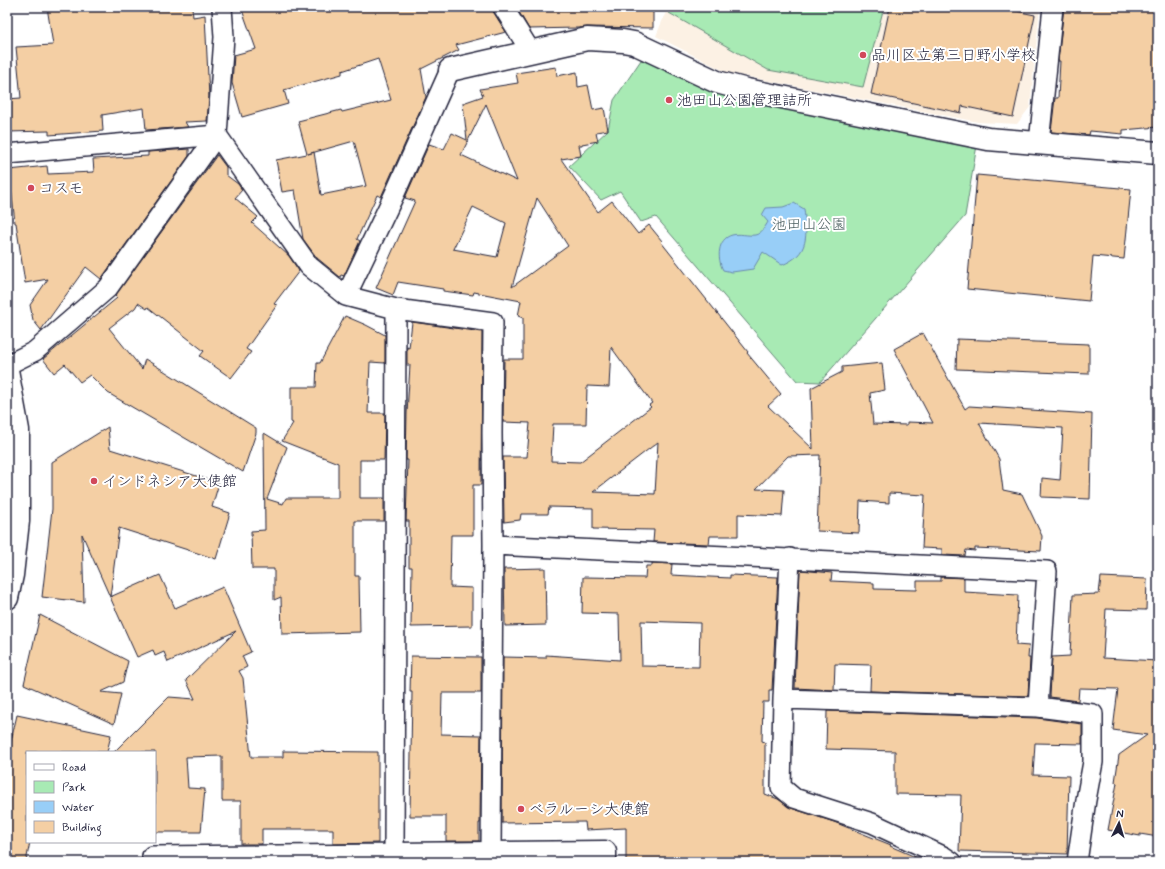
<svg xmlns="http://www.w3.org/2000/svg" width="1165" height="869" font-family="Mynerve,'Klee One',sans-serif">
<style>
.built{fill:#fcf1e4}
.green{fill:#a8eab4;stroke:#658678}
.water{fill:#98cef7;stroke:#6989ac}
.building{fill:#f4cfa4;stroke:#22223b;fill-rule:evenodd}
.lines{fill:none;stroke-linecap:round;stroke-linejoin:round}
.street-casing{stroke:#22223b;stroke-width:22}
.secondary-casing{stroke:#22223b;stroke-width:25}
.street{stroke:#fff;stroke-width:19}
.secondary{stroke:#fff;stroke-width:22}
.poi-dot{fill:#d1495b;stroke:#fff;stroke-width:1.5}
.labels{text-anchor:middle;stroke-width:4;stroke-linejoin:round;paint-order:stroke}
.poi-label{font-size:15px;fill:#22223b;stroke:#fff;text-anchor:start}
.park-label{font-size:15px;fill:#4a5e5f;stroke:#fff}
</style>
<rect width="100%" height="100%" fill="#fff"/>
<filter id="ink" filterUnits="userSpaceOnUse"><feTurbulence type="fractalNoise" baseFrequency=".025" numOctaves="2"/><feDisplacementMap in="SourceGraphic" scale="8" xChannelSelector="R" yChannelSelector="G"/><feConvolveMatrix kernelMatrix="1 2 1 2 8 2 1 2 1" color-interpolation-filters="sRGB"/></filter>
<g filter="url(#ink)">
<path class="built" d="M 668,7 L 1040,7 L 1030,107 L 1017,124 L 978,122 L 728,73 L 656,36 Z"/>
<path class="green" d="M 671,7 L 884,7 L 863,87 L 768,70 L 669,13 Z
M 641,60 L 763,100 L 977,145 L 965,216 L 820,382 L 797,381 L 656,217 L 641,222 L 620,191 L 601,200 L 569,166 L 608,130 L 614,100 Z"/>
<path class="water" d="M 794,203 L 804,209 C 807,235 810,254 782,265 L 763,252 L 753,269 L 732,272 L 723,270 C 717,259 717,239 732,235 C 740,233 747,236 755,235 C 761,234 765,227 768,222 L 762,215 L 766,208 L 783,207 Z"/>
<path class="building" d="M 47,7 L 192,7 L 193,17 L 205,15 L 209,97 L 207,121 L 185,122 L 188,127 L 146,130 L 144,108 L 102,115 L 103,131 L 49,135 L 49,131 L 7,132 L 7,99 L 21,98 L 16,47 L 53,45 Z
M 241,7 L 492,7 L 494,13 L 506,32 L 456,45 L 459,50 L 421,69 L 426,97 L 381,197 L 377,195 L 357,239 L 360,241 L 344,276 L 341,275 L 340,277 L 317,258 L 303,239 L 295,190 L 282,192 L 276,160 L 307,154 L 298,121 L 341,110 L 342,112 L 391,100 L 378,59 L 342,71 L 342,74 L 284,90 L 288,104 L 242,117 L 232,83 L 234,55 L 256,49 ZM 354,141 L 366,186 L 321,195 L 314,152 L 308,154 Z
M 516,7 L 653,7 L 653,28 L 587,27 L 578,28 L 529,29 Z
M 890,7 L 996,7 L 1035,15 L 1013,117 L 962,106 L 961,113 L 871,94 Z
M 1064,7 L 1158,7 L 1158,127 L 1123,130 L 1123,134 L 1090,131 L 1089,135 L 1051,132 L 1055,98 L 1058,98 L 1060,61 L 1058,61 Z
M 556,67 L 557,76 L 577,72 L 578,87 L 588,85 L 593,110 L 604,108 L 608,130 L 596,132 L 598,141 L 582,144 L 582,145 L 579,145 L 581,156 L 561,159 L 598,212 L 612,201 L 638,234 L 649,225 L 662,241 L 661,242 L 748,352 L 747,353 L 781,394 L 768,406 L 813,449 L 811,388 L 842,372 L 842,367 L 882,363 L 885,390 L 870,393 L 873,424 L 907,425 L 907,422 L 933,423 L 894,349 L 923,333 L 965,409 L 969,406 L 1092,414 L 1090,499 L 1041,497 L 1042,478 L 1060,480 L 1063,428 L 979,423 L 999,459 L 1003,490 L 1022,494 L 1042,536 L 1041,551 L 975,548 L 975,551 L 966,550 L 965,556 L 942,555 L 942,549 L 922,548 L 925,495 L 889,493 L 889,503 L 860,501 L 859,533 L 817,531 L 820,455 L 788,456 L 756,489 L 784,490 L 782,516 L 738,514 L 738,536 L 710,536 L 709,544 L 653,542 L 654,530 L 593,529 L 593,508 L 549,507 L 548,514 L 521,514 L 520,520 L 504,522 L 503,457 L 527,457 L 530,423 L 503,422 L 504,359 L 523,359 L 523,318 L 518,316 L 521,301 L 474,292 L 473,295 L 443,291 L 443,289 L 398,282 L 393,295 L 376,288 L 415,201 L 405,198 L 429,144 L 444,149 L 452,133 L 467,140 L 463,103 L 483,96 L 480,89 L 518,83 L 516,73 ZM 486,104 L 517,181 L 461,155 ZM 537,198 L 568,246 L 512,287 L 532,216 ZM 473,207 L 506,223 L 497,257 L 453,249 ZM 611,347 L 652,403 L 649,405 L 651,407 L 580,462 L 551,461 L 553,424 L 586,424 L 587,386 L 609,387 ZM 658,442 L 655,494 L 593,492 Z
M 189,149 L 189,156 L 101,279 L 86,267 L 41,330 L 33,320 L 30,305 L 48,279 L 25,283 L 16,223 L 15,223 L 9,170 L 47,166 L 48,174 L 94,172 L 93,159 L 148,156 L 148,152 Z
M 217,155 L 226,167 L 226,175 L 238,184 L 242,190 L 235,198 L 258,217 L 252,223 L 289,256 L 299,271 L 274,304 L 277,305 L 246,349 L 251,352 L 231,378 L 200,356 L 204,351 L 148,307 L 147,309 L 138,303 L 135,308 L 109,328 L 142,369 L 145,359 L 256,428 L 256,433 L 243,472 L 108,393 L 90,375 L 80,382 L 65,364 L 54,373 L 43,359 L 117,298 L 115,296 Z
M 977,175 L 1131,189 L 1124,259 L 1093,256 L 1089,301 L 967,289 Z
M 345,316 L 366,325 L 385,335 L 385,363 L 370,362 L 368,413 L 385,413 L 384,460 L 360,460 L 360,498 L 384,498 L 384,521 L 355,521 L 355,576 L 359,576 L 360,632 L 282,634 L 281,597 L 274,600 L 274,569 L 252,569 L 251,531 L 265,530 L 264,433 L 287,447 L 267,499 L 283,504 L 286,498 L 338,498 L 338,463 L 282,441 L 293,423 L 291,422 L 291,387 L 316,387 L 317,363 L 320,363 Z
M 412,322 L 482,332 L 481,485 L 473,485 L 473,535 L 451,535 L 450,587 L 472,588 L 472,626 L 411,627 L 412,567 L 409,567 L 409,521 L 406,521 L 408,460 L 406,460 L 407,413 L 410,365 L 407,365 L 407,347 L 409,348 Z
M 957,339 L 1089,344 L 1089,374 L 956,369 Z
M 108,427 L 110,449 L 219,483 L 212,507 L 230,513 L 216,559 L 119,528 L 110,597 L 82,534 L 84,602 L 42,597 L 52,509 L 52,462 Z
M 652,563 L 672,564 L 671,575 L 730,578 L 730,575 L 778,577 L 772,690 L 769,690 L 769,702 L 763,702 L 762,741 L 765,742 L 765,794 L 778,799 L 791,808 L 834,822 L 891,845 L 890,846 L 927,862 L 626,862 L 626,828 L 586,830 L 585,822 L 502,823 L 503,657 L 546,658 L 546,655 L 620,660 L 619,614 L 582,613 L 583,577 L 645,578 L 646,566 L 652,566 ZM 641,621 L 700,623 L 699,667 L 642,666 Z
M 545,568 L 546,625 L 505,626 L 504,569 Z
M 800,570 L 832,573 L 831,581 L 874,583 L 874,589 L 917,590 L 917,581 L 941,581 L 941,577 L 964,578 L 964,592 L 1018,595 L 1016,645 L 1029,646 L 1028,658 L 1030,658 L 1028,696 L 870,691 L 871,665 L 835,664 L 834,690 L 795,688 Z
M 160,575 L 175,608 L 223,587 L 251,652 L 242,656 L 247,667 L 239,671 L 243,678 L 251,757 L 283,757 L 283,751 L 378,752 L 378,843 L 333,844 L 333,829 L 262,829 L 262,844 L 241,844 L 241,801 L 222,801 L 222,756 L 186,757 L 188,788 L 205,789 L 201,832 L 155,832 L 155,752 L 114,752 L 169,697 L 195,699 L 186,680 L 236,631 L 168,662 L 164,652 L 155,656 L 153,650 L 137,657 L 110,597 Z
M 1101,577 L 1147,579 L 1146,610 L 1106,609 L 1103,658 L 1158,661 L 1158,837 L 1140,834 L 1140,836 L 1108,830 L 1117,783 L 1115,782 L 1119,755 L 1147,735 L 1113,730 L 1118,689 L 1079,688 L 1078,701 L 1050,697 L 1052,657 L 1070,656 L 1073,595 L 1099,594 Z
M 40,615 L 128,661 L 123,682 L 101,692 L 121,694 L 114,724 L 24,684 Z
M 411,656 L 481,657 L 481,693 L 442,693 L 441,734 L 481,735 L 480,823 L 479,823 L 479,841 L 446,841 L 446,816 L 410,816 L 412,692 L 410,692 Z
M 827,711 L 1037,718 L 1082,724 L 1082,744 L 1035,743 L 1033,775 L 1069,776 L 1067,854 L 959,851 L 961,795 L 895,794 L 895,751 L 826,749 Z
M 17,715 L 111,735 L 107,752 L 27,752 L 27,842 L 30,842 L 26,862 L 7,862 L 7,758 Z"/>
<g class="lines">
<defs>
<path id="street" d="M 503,7 L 531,52
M 217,135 L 309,266 L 346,296 L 396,309 L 493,322 L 492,433 L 493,545 L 491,854
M 1039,143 L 1053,7
M 7,154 L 217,135
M 346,296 L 396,191 L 450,70
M 7,365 L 35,351 L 108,288 L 217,135 L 224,37 L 222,7
M 493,545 L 1047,571 L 1038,707 L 1093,714 L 1093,762 L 1086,800 L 1077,862
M 790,558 L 783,699 L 781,787 L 794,798 L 872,823 L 943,856 L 952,862
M 783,699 L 1038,707
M 152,862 L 152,856 L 394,854 L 396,309"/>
<path id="secondary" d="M 450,70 L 587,39 L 623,41 L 634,43 L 717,82 L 747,90 L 988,139 L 1158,153
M 7,370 L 18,430 L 18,521 L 12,575 L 7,598
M 394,854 L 605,852 L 605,862"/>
</defs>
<use href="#street" class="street-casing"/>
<use href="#secondary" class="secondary-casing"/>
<use href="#street" class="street"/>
<use href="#secondary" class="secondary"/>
</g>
</g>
<g class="poi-dot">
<circle cx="863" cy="55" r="4"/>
<circle cx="669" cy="100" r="4"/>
<circle cx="31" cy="188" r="4"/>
<circle cx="94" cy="481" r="4"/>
<circle cx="521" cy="809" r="4"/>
</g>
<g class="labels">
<g class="poi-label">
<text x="871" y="60">品川区立第三日野小学校</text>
<text x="677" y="105">池田山公園管理詰所</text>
<text x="39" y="193">コスモ</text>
<text x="102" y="486">インドネシア大使館</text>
<text x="529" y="814">ベラルーシ大使館</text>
</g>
<g class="park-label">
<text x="809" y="229">池田山公園</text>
</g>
</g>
<rect width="1165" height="869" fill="none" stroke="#fff" stroke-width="24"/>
<rect x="12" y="12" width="1141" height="845" fill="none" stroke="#22223b" stroke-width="1.5" filter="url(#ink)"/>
<rect x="26" y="751" width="130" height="92" fill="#ffffff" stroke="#a7a7b1"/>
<rect x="34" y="764" width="20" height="6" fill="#ffffff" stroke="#a7a7b1"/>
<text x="62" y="771" font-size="12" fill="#22223b">Road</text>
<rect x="34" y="781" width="20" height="12" fill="#a8eab4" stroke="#a7a7b1"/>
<text x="62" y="791" font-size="12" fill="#22223b">Park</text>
<rect x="34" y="801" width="20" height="12" fill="#98cef7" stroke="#a7a7b1"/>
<text x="62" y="811" font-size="12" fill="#22223b">Water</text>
<rect x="34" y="821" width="20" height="12" fill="#f4cfa4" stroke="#a7a7b1"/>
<text x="62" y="831" font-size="12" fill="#22223b">Building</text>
<g transform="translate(1119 823) rotate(5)" stroke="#ffffff" stroke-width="3" paint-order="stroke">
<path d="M0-3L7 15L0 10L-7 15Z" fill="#22223b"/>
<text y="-6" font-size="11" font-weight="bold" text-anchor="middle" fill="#22223b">N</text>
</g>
</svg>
